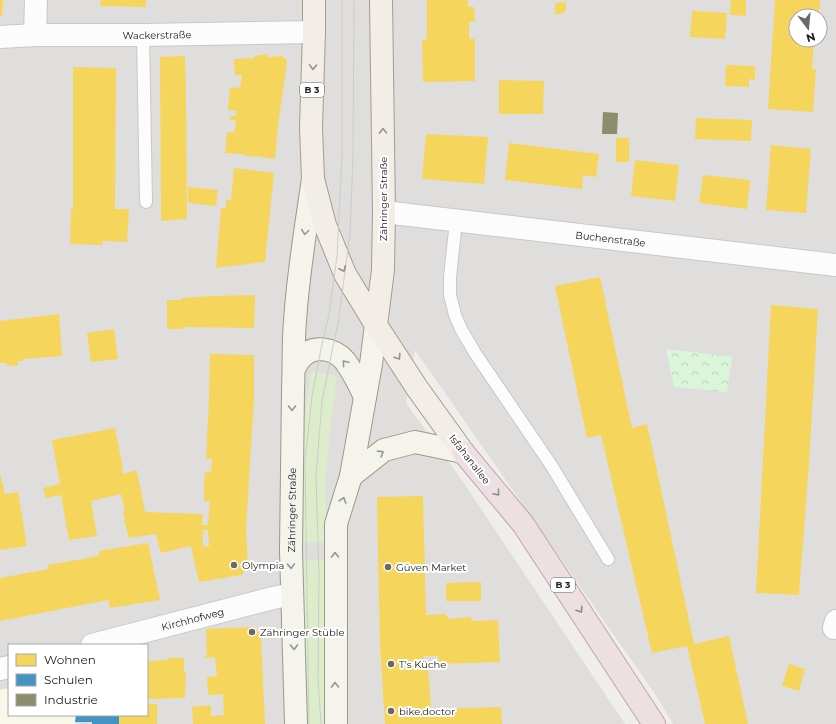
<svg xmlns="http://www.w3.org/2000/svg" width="836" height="724" font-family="Montserrat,sans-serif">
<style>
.residential{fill:#dfdedc;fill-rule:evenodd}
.education{fill:#f8f7e8}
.grass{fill:#ddeccb}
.park{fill:url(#park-crowns)}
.parking{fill:#e0dfde}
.homes{fill:#f6d55c;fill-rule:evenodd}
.schools{fill:#4393c3}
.industry{fill:#8c8c6e}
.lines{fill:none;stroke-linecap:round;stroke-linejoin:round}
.lane-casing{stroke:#c9c8c7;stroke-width:14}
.street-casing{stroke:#c9c8c7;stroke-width:24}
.secondary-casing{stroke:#999a82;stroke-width:24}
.primary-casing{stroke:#a79c86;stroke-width:24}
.highway-casing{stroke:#c5a2ac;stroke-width:24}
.lane{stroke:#fdfcfc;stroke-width:12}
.street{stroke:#fdfcfc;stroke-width:22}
.secondary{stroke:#f4f4ed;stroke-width:22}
.primary{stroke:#f3ede7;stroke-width:22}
.highway{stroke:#ece0e2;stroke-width:22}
.tram{stroke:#ccc;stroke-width:1}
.oneway{stroke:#95928e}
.oneway2{stroke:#969692}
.oneway3{stroke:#918a8c}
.poi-dot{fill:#6a6968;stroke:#fff;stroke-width:1.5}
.labels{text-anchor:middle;stroke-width:4;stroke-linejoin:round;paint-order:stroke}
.shield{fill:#fff;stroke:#646464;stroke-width:1}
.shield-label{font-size:9px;font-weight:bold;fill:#222}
.street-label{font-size:10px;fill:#222;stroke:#fff}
.poi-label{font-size:10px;fill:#222;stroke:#fff;text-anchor:start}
</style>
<defs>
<pattern id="park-crowns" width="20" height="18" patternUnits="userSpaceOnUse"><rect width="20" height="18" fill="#daf5da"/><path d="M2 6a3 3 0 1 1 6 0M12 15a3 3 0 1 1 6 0" fill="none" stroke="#bbd2bb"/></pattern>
</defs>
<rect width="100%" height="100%" fill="#f0eeeb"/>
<path class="residential" d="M 0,0 L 836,0 L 836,724 L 673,724 L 655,694 L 415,350 L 406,403 L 459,476 L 625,724 L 0,724 ZM 796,16 L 820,16 L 820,40 L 796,40 ZM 9,645 L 147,645 L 147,715 L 9,715 Z"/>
<path class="education" d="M 9,688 L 9,715 L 76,715 L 75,724 L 0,724 L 0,690 Z"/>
<path class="grass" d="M 311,372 L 337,376 L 331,422 L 326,473 L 326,542 L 300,542 L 301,473 L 304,423 Z
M 326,560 L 329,724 L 304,724 L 301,561 Z"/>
<path class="park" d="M 666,349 L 732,357 L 727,392 L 674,387 Z"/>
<path class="parking" d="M 661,280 L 735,288 L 728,349 L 655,341 Z"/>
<path class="homes" d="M 0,0 L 3,0 L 2,16 L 0,16 Z
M 101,0 L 146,0 L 146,7 L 100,6 Z
M 427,0 L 468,0 L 468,7 L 474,7 L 475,22 L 469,21 L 469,39 L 475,39 L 475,81 L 423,82 L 422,40 L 427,39 Z
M 731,0 L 746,0 L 746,16 L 730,15 Z
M 775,0 L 820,0 L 819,16 L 796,16 L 796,40 L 814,40 L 812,69 L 816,69 L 813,112 L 768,109 Z
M 566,2 L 566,10 L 562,14 L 555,14 L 555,3 Z
M 692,11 L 727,13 L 725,39 L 690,37 Z
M 267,54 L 268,57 L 282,56 L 286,59 L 287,62 L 278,125 L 275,159 L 256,156 L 255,157 L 243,155 L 242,154 L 225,153 L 227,132 L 234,133 L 236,120 L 229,120 L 231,116 L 236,116 L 237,111 L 228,110 L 230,87 L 240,88 L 242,75 L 235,75 L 234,59 L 254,58 L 255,56 Z
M 185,56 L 186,88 L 187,219 L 161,221 L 160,57 Z
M 726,65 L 755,66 L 755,80 L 749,79 L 749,87 L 725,86 Z
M 73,67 L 116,68 L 115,209 L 129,209 L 127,242 L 102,241 L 103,245 L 70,244 L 71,209 L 73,209 Z
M 499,80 L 544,81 L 543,114 L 499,114 Z
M 696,118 L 752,120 L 751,141 L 695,139 Z
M 426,134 L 488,137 L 484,184 L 422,179 Z
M 616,138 L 629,138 L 629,162 L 616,162 Z
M 509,143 L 599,154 L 596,177 L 583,175 L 582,189 L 505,180 Z
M 771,145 L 811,149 L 806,213 L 766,210 Z
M 635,160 L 679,165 L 675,201 L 631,196 Z
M 234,168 L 274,173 L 265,262 L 216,268 L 221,208 L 226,208 L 226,200 L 231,200 Z
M 703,175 L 750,180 L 747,209 L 699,203 Z
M 188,187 L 218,190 L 216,206 L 188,203 Z
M 600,277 L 632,428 L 647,424 L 694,644 L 729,636 L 748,724 L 705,724 L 687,646 L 652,653 L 601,435 L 587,438 L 555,286 Z
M 255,295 L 254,328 L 183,327 L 183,329 L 167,329 L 167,300 L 181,300 L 182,298 L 212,296 Z
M 771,305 L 818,309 L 809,464 L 799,595 L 756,593 Z
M 59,314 L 62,356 L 23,359 L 23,361 L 18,361 L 18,365 L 7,366 L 7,363 L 0,363 L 0,321 Z
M 114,329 L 118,359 L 91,362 L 87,333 Z
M 210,354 L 254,355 L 254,399 L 246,529 L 248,565 L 242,575 L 199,582 L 191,546 L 161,553 L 156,534 L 129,538 L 124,520 L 125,520 L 123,512 L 125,511 L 121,494 L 91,501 L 97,536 L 69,540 L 61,495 L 46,498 L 43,488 L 60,484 L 52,440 L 115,428 L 122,463 L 123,474 L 137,470 L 145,512 L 203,514 L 202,525 L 208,525 L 210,501 L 204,501 L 204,485 L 205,472 L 211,472 L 212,458 L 206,459 L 209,399 ZM 203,530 L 208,530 L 209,546 L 204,547 L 203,543 Z
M 0,474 L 5,494 L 18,492 L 27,546 L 0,550 Z
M 423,496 L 426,615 L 445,614 L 450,619 L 469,617 L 474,621 L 498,620 L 500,662 L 439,664 L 438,656 L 424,656 L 424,665 L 428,665 L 431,709 L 425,709 L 425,716 L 437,715 L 437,709 L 501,707 L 502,724 L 385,724 L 380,645 L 377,497 Z
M 148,543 L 160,600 L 110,608 L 108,600 L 0,621 L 0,578 L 49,569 L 48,565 L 99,556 L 99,551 Z
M 481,582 L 481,601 L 446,601 L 446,583 Z
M 252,627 L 260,633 L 261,637 L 265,724 L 193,724 L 192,707 L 211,705 L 211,716 L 224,715 L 223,694 L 208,695 L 208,694 L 207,678 L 208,677 L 217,676 L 215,657 L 205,658 L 204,656 L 207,655 L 206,629 Z
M 168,658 L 184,658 L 184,671 L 186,672 L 185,698 L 147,699 L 147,661 L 168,660 Z
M 789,664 L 805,669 L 799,691 L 782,686 Z
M 147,704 L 157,704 L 157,724 L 119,724 L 119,715 L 147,715 Z"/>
<path class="schools" d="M 76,715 L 119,715 L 119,724 L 92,724 L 92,722 L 75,722 Z"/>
<path class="industry" d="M 603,112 L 618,113 L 617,134 L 602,134 Z"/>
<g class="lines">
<defs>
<path id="lane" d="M 143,35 L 146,202
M 456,221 L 450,277 L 450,295 L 455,315 L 461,329 L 475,353 L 551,465 L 608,559"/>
<g id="street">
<path d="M 35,35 L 36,0"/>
<path id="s1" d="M 0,37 L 35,35 L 143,35 L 314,32"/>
<path id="s2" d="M 384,212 L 836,265"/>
<path d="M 834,628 L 836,621"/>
<path id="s3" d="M 92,645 L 273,598 L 292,594"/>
<path d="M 0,669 L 9,667"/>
</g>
<g id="secondary">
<path d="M 294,369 C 296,365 298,361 301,358 C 313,344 334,348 345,361 C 353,372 359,384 365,397"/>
<path d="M 351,476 L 384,450 L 415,442 L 463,452"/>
<path id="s4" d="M 296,724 L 291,551 L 293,391 C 294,368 293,344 295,321 C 298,274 306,226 313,179"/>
<path d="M 336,724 L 336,524 L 351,476 L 371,364 L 376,325"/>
</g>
<path id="primary" d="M 314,0 L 314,32 L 311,127 L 313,179 L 325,225 L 345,274 L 376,325 L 417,388 L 463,452
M 376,325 L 383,270 L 384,212 L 381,0"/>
<path id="highway" d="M 463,452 L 523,524 L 654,724"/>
</defs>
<use href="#lane" class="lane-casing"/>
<use href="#street" class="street-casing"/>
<use href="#secondary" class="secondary-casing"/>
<use href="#primary" class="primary-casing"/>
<use href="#highway" class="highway-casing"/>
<use href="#lane" class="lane"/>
<use href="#street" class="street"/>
<use href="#secondary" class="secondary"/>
<use href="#primary" class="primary"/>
<use href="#highway" class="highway"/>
<path class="tram" d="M 309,724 L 305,462 L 312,396 L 321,349 L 329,314 L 337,256 L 342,157 L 342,0
M 321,724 L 318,679 L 319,575 L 316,475 L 322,402 L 332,351 L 338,324 L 350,234 L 353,156 L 354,0"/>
</g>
<defs><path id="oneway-chevron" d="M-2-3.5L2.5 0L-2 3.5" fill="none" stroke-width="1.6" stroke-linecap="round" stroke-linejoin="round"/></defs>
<g class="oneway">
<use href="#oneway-chevron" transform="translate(313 67) rotate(92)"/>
<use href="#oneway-chevron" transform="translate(383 131) rotate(-91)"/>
<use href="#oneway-chevron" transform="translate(343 269) rotate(65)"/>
<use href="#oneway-chevron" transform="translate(398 357) rotate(57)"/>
</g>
<g class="oneway2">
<use href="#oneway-chevron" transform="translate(305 232) rotate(98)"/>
<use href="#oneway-chevron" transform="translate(345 363) rotate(-130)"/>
<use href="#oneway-chevron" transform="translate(292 408) rotate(91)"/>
<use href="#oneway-chevron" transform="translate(381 453) rotate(-32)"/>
<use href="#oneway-chevron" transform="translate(343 500) rotate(-73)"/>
<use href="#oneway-chevron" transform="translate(335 555) rotate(-90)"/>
<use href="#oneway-chevron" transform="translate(291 566) rotate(88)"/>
<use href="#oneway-chevron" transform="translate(294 647) rotate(89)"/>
<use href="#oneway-chevron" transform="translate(335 685) rotate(-91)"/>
</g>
<g class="oneway3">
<use href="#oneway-chevron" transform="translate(497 493) rotate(50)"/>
<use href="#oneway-chevron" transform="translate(580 610) rotate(57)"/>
</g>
<g class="poi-dot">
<circle cx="234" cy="565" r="4"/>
<circle cx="388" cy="567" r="4"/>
<circle cx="252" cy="632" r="4"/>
<circle cx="391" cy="664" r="4"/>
<circle cx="391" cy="711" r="4"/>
</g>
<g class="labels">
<g class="shield">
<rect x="300" y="83" width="24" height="14" rx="3"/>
<rect x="551" y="578" width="24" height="14" rx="3"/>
</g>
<g class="shield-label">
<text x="312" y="93">B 3</text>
<text x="563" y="588">B 3</text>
</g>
<g class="street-label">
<text dy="4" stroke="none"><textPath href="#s1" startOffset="157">Wackerstraße</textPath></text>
<text transform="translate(383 199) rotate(-90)" y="4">Zähringer Straße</text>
<text dy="4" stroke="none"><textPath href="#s2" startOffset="228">Buchenstraße</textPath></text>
<text transform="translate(470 459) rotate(52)" y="4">Isfahanallee</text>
<text dy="4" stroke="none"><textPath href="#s4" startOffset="214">Zähringer Straße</textPath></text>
<text dy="4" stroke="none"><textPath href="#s3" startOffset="104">Kirchhofweg</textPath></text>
</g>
<g class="poi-label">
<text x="242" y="569">Olympia</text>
<text x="396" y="571">Güven Market</text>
<text x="260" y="636">Zähringer Stüble</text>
<text x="399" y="668">T's Küche</text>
<text x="399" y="715">bike.doctor</text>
</g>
</g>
<rect x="8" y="644" width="140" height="72" fill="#ffffff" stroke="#a7a7a7"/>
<rect x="16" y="654" width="20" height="12" fill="#f6d55c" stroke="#a7a7a7"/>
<text x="44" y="664" font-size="12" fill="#222222">Wohnen</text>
<rect x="16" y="674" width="20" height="12" fill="#4393c3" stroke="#a7a7a7"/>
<text x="44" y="684" font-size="12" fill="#222222">Schulen</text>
<rect x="16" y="694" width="20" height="12" fill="#8c8c6e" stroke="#a7a7a7"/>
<text x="44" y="704" font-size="12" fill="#222222">Industrie</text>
<g transform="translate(808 28) rotate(164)"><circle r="19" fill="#ffffff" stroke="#a7a7a7"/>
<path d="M0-3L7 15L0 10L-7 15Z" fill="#6a6968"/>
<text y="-6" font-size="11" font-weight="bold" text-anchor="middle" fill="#222222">N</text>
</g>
</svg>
